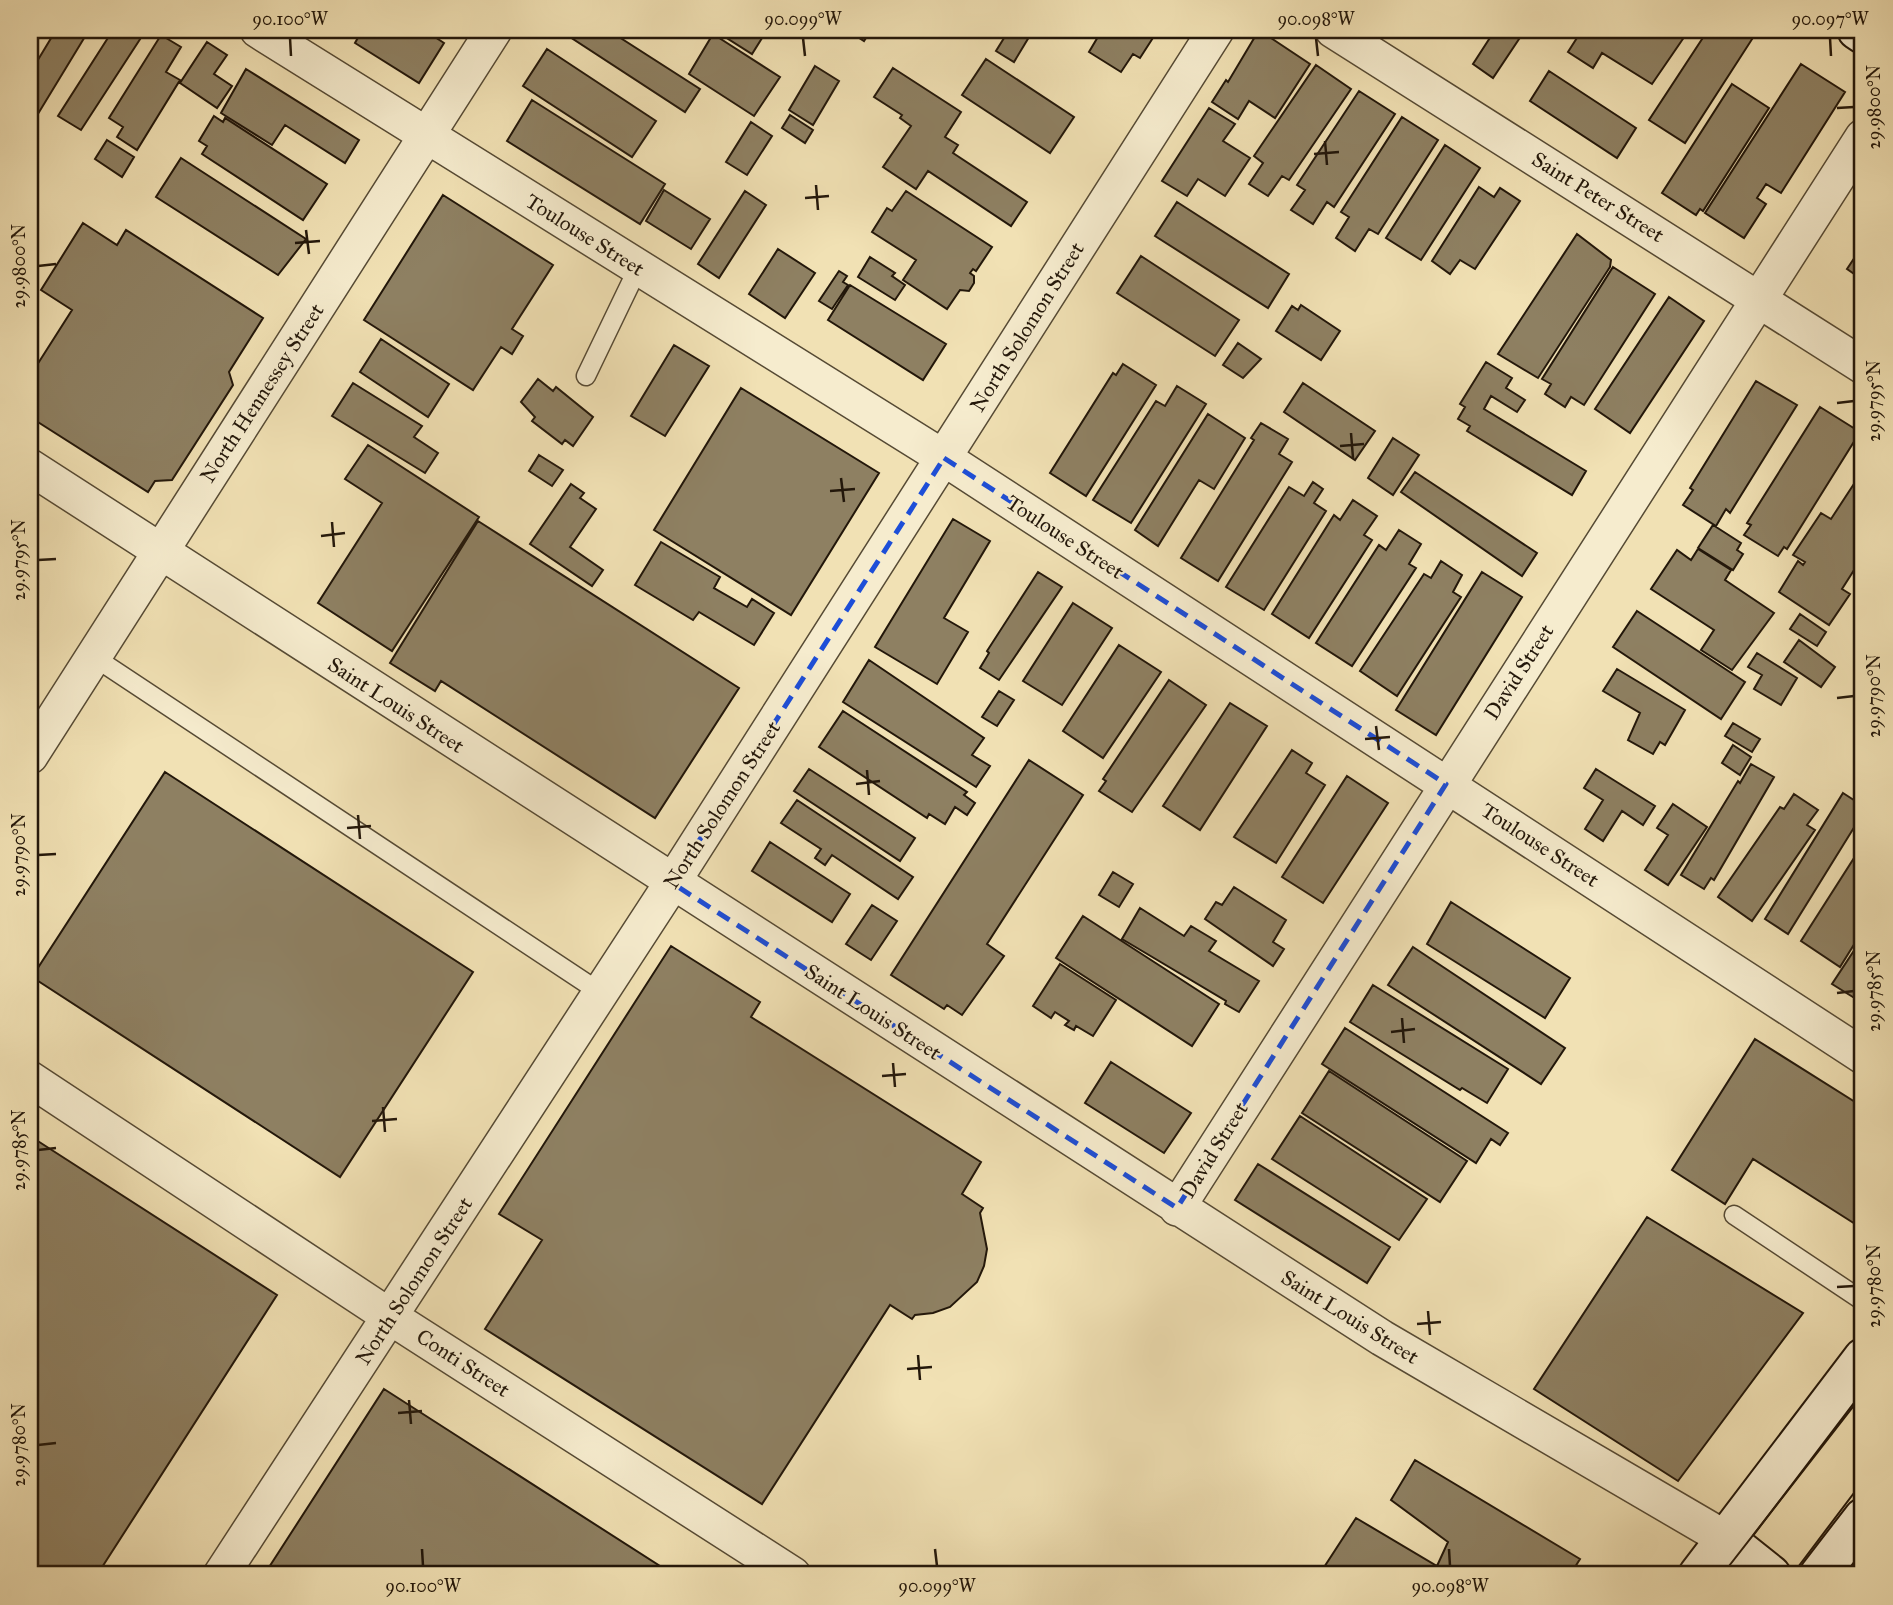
<svg xmlns="http://www.w3.org/2000/svg" width="1893" height="1605" font-family="'IM FELL Great Primer',serif">
<style>
.building{fill:#8e8062;stroke:#23170a;stroke-width:2}
.lines{fill:none;stroke-linecap:round;stroke-linejoin:round}
.lane-casing{stroke:#564a34;stroke-width:21}
.street-casing{stroke:#564a34;stroke-width:38}
.secondary-casing{stroke:#23170a;stroke-width:42}
.lane{stroke:#f6ecce;stroke-width:18}
.street{stroke:#f6ecce;stroke-width:35}
.secondary{stroke:#f6ecce;stroke-width:38}
.tram{stroke:#23170a;stroke-width:2}
.marked{fill:none;stroke:#1d4ed8;stroke-width:5;stroke-dasharray:14 9;stroke-linejoin:round}
.ticks{fill:none;stroke:#23170a;stroke-width:2.5}
.labels{text-anchor:middle;stroke-width:5;stroke-linejoin:round;paint-order:stroke}
.street-label{font-size:21px;fill:#23170a;stroke:#f6ecce}
.neatline{fill:none;stroke:#23170a;stroke-width:2.5}
.ticks-label{font-size:18px;text-anchor:middle;fill:#23170a}
</style>
<rect width="100%" height="100%" fill="#f1e1b4"/>
<filter id="stains"><feTurbulence type="fractalNoise" baseFrequency=".00286" numOctaves="4"/><feColorMatrix values="0 0 0 0 .2 0 0 0 0 .09 0 0 0 0 .02 0 0 0 .5 -.17"/></filter>
<radialGradient id="worn" r=".72"><stop offset=".6" stop-color="#630" stop-opacity="0"/><stop offset="1" stop-color="#630" stop-opacity=".3"/></radialGradient>
<path class="building" d="M 56,30 L 89,30 L 30,127 L 30,73 Z
M 113,30 L 146,30 L 81,130 L 58,116 Z
M 354,30 L 424,30 L 444,43 L 419,83 L 355,43 L 360,34 Z
M 576,30 L 608,30 L 700,89 L 685,112 L 570,37 Z
M 714,30 L 767,30 L 752,54 Z
M 847,30 L 871,30 L 864,41 Z
M 1009,30 L 1017,30 L 1029,37 L 1014,62 L 996,51 Z
M 1102,30 L 1158,30 L 1140,58 L 1133,54 L 1121,72 L 1089,52 Z
M 1259,30 L 1310,64 L 1275,118 L 1249,101 L 1238,119 L 1212,102 L 1226,80 L 1228,82 Z
M 1495,30 L 1518,30 L 1523,33 L 1493,78 L 1473,64 Z
M 1582,30 L 1689,30 L 1652,84 L 1602,53 L 1593,68 L 1568,52 Z
M 1708,30 L 1750,30 L 1756,33 L 1685,143 L 1649,120 Z
M 713,34 L 780,77 L 754,116 L 689,74 Z
M 161,35 L 181,47 L 166,72 L 180,80 L 137,150 L 117,137 L 123,127 L 109,118 Z
M 207,42 L 227,55 L 214,74 L 232,86 L 217,108 L 180,83 Z
M 547,49 L 656,121 L 632,157 L 523,86 Z
M 986,59 L 1074,117 L 1050,153 L 962,95 Z
M 1801,64 L 1845,92 L 1781,193 L 1766,184 L 1757,198 L 1766,204 L 1744,238 L 1705,213 Z
M 1316,65 L 1351,89 L 1289,180 L 1282,176 L 1268,196 L 1249,184 L 1263,163 L 1254,156 Z
M 815,66 L 839,81 L 813,125 L 789,110 Z
M 893,68 L 961,112 L 945,137 L 958,145 L 953,153 L 1027,202 L 1011,226 L 928,171 L 916,189 L 883,167 L 911,126 L 900,118 L 902,115 L 874,97 Z
M 246,69 L 359,140 L 345,163 L 285,125 L 272,145 L 221,113 Z
M 1549,71 L 1636,128 L 1617,158 L 1530,101 Z
M 1732,84 L 1769,108 L 1703,211 L 1700,209 L 1696,215 L 1662,193 Z
M 1359,91 L 1395,114 L 1334,207 L 1327,202 L 1313,224 L 1291,210 L 1305,190 L 1297,185 Z
M 532,100 L 665,184 L 640,224 L 507,141 Z
M 1209,108 L 1235,124 L 1223,141 L 1250,158 L 1225,196 L 1198,179 L 1187,196 L 1162,181 Z
M 790,115 L 813,130 L 805,143 L 782,128 Z
M 214,116 L 223,122 L 225,118 L 327,184 L 303,220 L 202,154 L 207,146 L 199,141 Z
M 1402,117 L 1438,140 L 1378,234 L 1369,229 L 1355,251 L 1336,238 L 1349,217 L 1341,212 Z
M 751,122 L 772,136 L 747,175 L 726,162 Z
M 107,140 L 134,157 L 122,177 L 95,159 Z
M 1445,145 L 1480,168 L 1421,260 L 1386,238 Z
M 181,158 L 306,239 L 278,275 L 156,197 Z
M 1479,187 L 1494,197 L 1500,188 L 1520,201 L 1475,269 L 1460,260 L 1450,274 L 1432,261 Z
M 664,190 L 710,219 L 691,249 L 646,221 Z
M 745,191 L 766,205 L 719,278 L 698,264 Z
M 906,191 L 992,247 L 976,271 L 973,269 L 970,273 L 974,276 L 974,283 L 969,291 L 960,290 L 947,309 L 903,280 L 916,260 L 872,232 L 887,208 L 892,211 Z
M 443,195 L 553,265 L 512,329 L 523,336 L 512,354 L 501,347 L 473,390 L 364,320 Z
M 1177,202 L 1289,274 L 1268,308 L 1155,236 Z
M 83,223 L 117,245 L 126,230 L 263,318 L 229,372 L 233,385 L 172,480 L 155,481 L 148,492 L 30,417 L 30,376 L 72,310 L 41,290 Z
M 1577,234 L 1611,260 L 1610,267 L 1538,378 L 1498,354 Z
M 1861,248 L 1863,249 L 1863,280 L 1847,269 Z
M 778,249 L 815,273 L 785,318 L 749,294 Z
M 1141,256 L 1239,320 L 1215,356 L 1117,293 Z
M 870,257 L 895,273 L 892,276 L 905,285 L 895,300 L 858,277 Z
M 1613,267 L 1655,294 L 1584,405 L 1571,397 L 1565,407 L 1545,394 L 1551,384 L 1542,379 Z
M 839,271 L 847,276 L 843,282 L 848,285 L 832,309 L 819,301 Z
M 850,285 L 946,344 L 923,380 L 828,320 Z
M 1669,297 L 1704,321 L 1630,433 L 1595,409 Z
M 1301,305 L 1340,331 L 1321,360 L 1276,331 L 1292,306 L 1298,310 Z
M 381,339 L 449,384 L 428,417 L 360,372 Z
M 1238,343 L 1261,359 L 1243,378 L 1223,365 Z
M 674,345 L 709,366 L 665,436 L 631,416 Z
M 1486,362 L 1512,378 L 1506,388 L 1525,400 L 1517,412 L 1491,396 L 1484,409 L 1586,471 L 1572,495 L 1467,431 L 1470,426 L 1458,419 L 1465,407 L 1460,404 Z
M 1123,364 L 1156,385 L 1086,496 L 1050,473 L 1113,373 L 1116,375 Z
M 538,379 L 553,391 L 556,387 L 593,417 L 573,446 L 565,440 L 562,444 L 532,421 L 535,417 L 521,402 Z
M 1756,381 L 1797,405 L 1730,513 L 1726,509 L 1716,526 L 1683,505 L 1693,490 L 1690,488 Z
M 353,383 L 422,426 L 414,437 L 438,453 L 425,473 L 332,416 Z
M 1303,383 L 1375,431 L 1355,460 L 1284,412 Z
M 1177,386 L 1206,404 L 1131,523 L 1093,500 L 1156,401 L 1165,406 Z
M 741,388 L 879,473 L 791,615 L 654,530 Z
M 1820,407 L 1860,432 L 1787,549 L 1784,547 L 1778,556 L 1744,535 L 1751,525 L 1747,523 Z
M 1208,414 L 1245,438 L 1214,489 L 1199,480 L 1158,546 L 1135,530 Z
M 1261,423 L 1288,439 L 1279,454 L 1292,462 L 1218,581 L 1181,558 L 1254,440 L 1251,438 Z
M 1393,438 L 1419,455 L 1393,495 L 1368,478 Z
M 368,445 L 479,517 L 392,651 L 318,603 L 382,503 L 345,479 Z
M 539,455 L 563,470 L 552,486 L 529,471 Z
M 1863,470 L 1863,556 L 1842,589 L 1850,594 L 1829,625 L 1779,592 L 1798,561 L 1803,565 L 1805,562 L 1793,555 L 1821,513 L 1831,519 Z
M 1415,472 L 1537,553 L 1522,576 L 1401,492 Z
M 1313,482 L 1323,489 L 1314,503 L 1326,511 L 1264,610 L 1226,587 L 1289,487 L 1304,496 Z
M 571,484 L 584,493 L 580,498 L 596,509 L 570,547 L 603,570 L 592,586 L 530,544 Z
M 1353,500 L 1377,516 L 1364,535 L 1372,540 L 1309,638 L 1272,614 L 1334,515 L 1340,520 Z
M 953,519 L 990,541 L 944,618 L 968,632 L 937,684 L 875,647 Z
M 478,521 L 739,688 L 655,818 L 441,681 L 435,691 L 390,663 Z
M 1713,525 L 1741,543 L 1737,550 L 1743,554 L 1733,570 L 1698,548 Z
M 1399,530 L 1421,544 L 1409,564 L 1416,568 L 1352,666 L 1316,643 L 1379,545 L 1386,550 Z
M 661,542 L 720,577 L 714,588 L 747,607 L 752,599 L 774,613 L 754,645 L 699,612 L 693,620 L 635,585 Z
M 1698,549 L 1731,570 L 1725,580 L 1774,613 L 1732,670 L 1701,650 L 1714,630 L 1651,589 L 1677,550 L 1691,560 Z
M 1441,561 L 1462,575 L 1453,592 L 1461,597 L 1397,696 L 1360,671 L 1424,574 L 1431,578 Z
M 1038,572 L 1062,587 L 999,680 L 980,668 L 989,653 L 987,651 Z
M 1482,572 L 1522,597 L 1436,735 L 1396,710 Z
M 1073,603 L 1112,628 L 1062,705 L 1023,681 Z
M 1637,611 L 1745,682 L 1721,719 L 1613,647 Z
M 1800,614 L 1826,632 L 1817,646 L 1790,629 Z
M 1799,640 L 1835,667 L 1821,687 L 1784,662 Z
M 1119,645 L 1161,672 L 1103,758 L 1063,731 Z
M 1757,653 L 1797,678 L 1781,705 L 1754,689 L 1762,675 L 1748,667 Z
M 869,660 L 984,738 L 972,755 L 990,766 L 976,787 L 843,702 Z
M 1617,669 L 1685,710 L 1665,745 L 1660,742 L 1653,754 L 1628,740 L 1640,713 L 1603,691 Z
M 1169,680 L 1206,705 L 1132,812 L 1099,791 L 1106,781 L 1103,779 Z
M 999,691 L 1014,700 L 997,726 L 982,717 Z
M 1230,703 L 1267,726 L 1200,830 L 1163,806 Z
M 843,711 L 967,792 L 964,795 L 975,803 L 967,815 L 955,807 L 945,824 L 929,814 L 927,818 L 819,747 Z
M 1733,723 L 1760,739 L 1752,752 L 1725,736 Z
M 1733,745 L 1751,757 L 1740,775 L 1722,763 Z
M 1292,750 L 1312,763 L 1306,773 L 1325,785 L 1276,863 L 1234,837 Z
M 1029,760 L 1083,795 L 987,944 L 1004,956 L 962,1015 L 947,1005 L 944,1009 L 891,975 Z
M 1751,764 L 1774,777 L 1714,880 L 1711,878 L 1704,889 L 1681,875 L 1738,781 L 1740,783 Z
M 809,769 L 915,838 L 900,861 L 794,791 Z
M 1596,769 L 1655,806 L 1643,825 L 1622,811 L 1603,841 L 1585,829 L 1603,800 L 1584,788 Z
M 165,772 L 473,972 L 340,1177 L 32,977 Z
M 1347,776 L 1388,803 L 1323,903 L 1282,877 Z
M 1843,793 L 1863,806 L 1863,813 L 1788,934 L 1765,919 Z
M 1794,794 L 1818,810 L 1807,825 L 1815,830 L 1752,921 L 1718,897 L 1780,807 L 1784,809 Z
M 797,800 L 913,877 L 898,899 L 832,855 L 825,865 L 815,858 L 821,849 L 781,823 Z
M 1673,804 L 1707,827 L 1668,885 L 1645,870 L 1668,835 L 1657,828 Z
M 770,842 L 850,894 L 832,922 L 752,871 Z
M 1863,844 L 1863,930 L 1840,967 L 1801,941 Z
M 1113,872 L 1133,884 L 1119,907 L 1099,895 Z
M 1234,887 L 1286,920 L 1273,942 L 1284,949 L 1273,966 L 1205,919 L 1216,902 L 1222,905 Z
M 1451,902 L 1570,978 L 1545,1018 L 1427,944 Z
M 872,905 L 897,921 L 871,960 L 846,944 Z
M 1140,908 L 1184,936 L 1191,926 L 1216,941 L 1209,951 L 1259,981 L 1239,1012 L 1225,1004 L 1226,1001 L 1122,939 Z
M 1083,916 L 1219,1004 L 1192,1046 L 1056,958 Z
M 1861,940 L 1863,988 L 1856,999 L 1832,984 Z
M 671,946 L 760,1002 L 751,1017 L 981,1162 L 962,1194 L 983,1208 L 980,1213 L 987,1249 L 984,1266 L 977,1282 L 950,1307 L 933,1313 L 915,1315 L 912,1319 L 890,1305 L 762,1504 L 485,1329 L 542,1240 L 499,1214 Z
M 1413,947 L 1565,1048 L 1541,1084 L 1388,985 Z
M 1060,964 L 1116,1000 L 1093,1036 L 1076,1026 L 1074,1030 L 1065,1025 L 1069,1021 L 1055,1012 L 1051,1018 L 1033,1006 Z
M 1373,985 L 1508,1069 L 1487,1103 L 1462,1088 L 1460,1090 L 1350,1022 Z
M 1345,1028 L 1508,1133 L 1500,1145 L 1491,1139 L 1476,1163 L 1322,1064 Z
M 1755,1039 L 1863,1107 L 1863,1229 L 1753,1159 L 1725,1204 L 1672,1170 Z
M 1111,1062 L 1191,1113 L 1164,1153 L 1085,1103 Z
M 1329,1071 L 1467,1161 L 1440,1202 L 1302,1113 Z
M 1300,1116 L 1427,1199 L 1399,1240 L 1272,1159 Z
M 30,1136 L 277,1295 L 97,1575 L 30,1575 Z
M 1258,1164 L 1390,1247 L 1367,1283 L 1235,1200 Z
M 1647,1217 L 1803,1313 L 1678,1481 L 1534,1389 Z
M 384,1389 L 674,1575 L 264,1575 Z
M 1415,1460 L 1580,1559 L 1570,1575 L 1319,1575 L 1356,1518 L 1437,1566 L 1448,1542 L 1391,1500 Z"/>
<g class="lines">
<defs>
<path id="lane" d="M 586,376 L 638,268
M 94,657 L 601,993
M 1734,1215 L 1863,1301"/>
<path id="street" d="M 258,30 L 944,458 L 1863,1056
M 1333,30 L 1863,366
M 30,467 L 1382,1338 L 1726,1539
M 30,756 L 494,30
M 30,1079 L 392,1318 L 793,1575
M 1177,1208 L 1863,137
M 221,1575 L 672,883 L 1216,30"/>
<path id="secondary" d="M 1857,30 L 1863,34
M 1726,1539 L 1771,1575
M 1698,1575 L 1863,1358
M 1819,1575 L 1863,1518"/>
</defs>
<use href="#lane" class="lane-casing"/>
<use href="#street" class="street-casing"/>
<use href="#secondary" class="secondary-casing"/>
<use href="#lane" class="lane"/>
<use href="#street" class="street"/>
<use href="#secondary" class="secondary"/>
<path class="tram" d="M 1722,1575 L 1863,1394
M 1792,1575 L 1863,1481"/>
</g>
<path class="marked" d="M 944,458 L 1446,784 L 1177,1208 L 672,883 Z"/>
<path class="ticks" d="M 290,38 L 291,56M 803,38 L 805,56M 1316,38 L 1318,56M 1830,38 L 1831,56M 1837,108 L 1854,107M 1325,141 L 1327,165M 1314,154 L 1339,152M 816,185 L 818,210M 805,198 L 829,196M 306,230 L 309,254M 295,243 L 320,241M 38,266 L 56,264M 1837,403 L 1854,401M 1351,433 L 1353,458M 1340,446 L 1364,444M 841,478 L 844,502M 830,491 L 855,489M 332,522 L 334,547M 321,536 L 345,533M 38,560 L 56,559M 1837,698 L 1854,696M 1376,726 L 1379,750M 1365,739 L 1390,737M 867,770 L 869,795M 856,784 L 880,781M 358,815 L 360,839M 347,828 L 371,826M 38,855 L 56,854M 1837,993 L 1854,991M 1402,1018 L 1404,1043M 1391,1032 L 1415,1029M 893,1063 L 895,1087M 882,1076 L 906,1074M 383,1107 L 385,1132M 372,1121 L 397,1119M 38,1150 L 56,1148M 1837,1287 L 1854,1286M 1428,1311 L 1430,1335M 1417,1324 L 1441,1322M 918,1355 L 920,1380M 907,1369 L 932,1367M 409,1400 L 411,1424M 398,1413 L 422,1411M 38,1445 L 56,1443M 422,1549 L 423,1566M 935,1549 L 937,1566M 1449,1549 L 1450,1566"/>
<g class="labels">
<g class="street-label">
<text transform="translate(1598 197) rotate(32)" y="7">Saint Peter Street</text>
<text transform="translate(585 235) rotate(32)" y="7">Toulouse Street</text>
<text transform="translate(1027 327) rotate(-58)" y="7">North Solomon Street</text>
<text transform="translate(262 393) rotate(-57)" y="7">North Hennessey Street</text>
<text transform="translate(1065 537) rotate(33)" y="7">Toulouse Street</text>
<text transform="translate(1519 672) rotate(-57)" y="7">David Street</text>
<text transform="translate(396 705) rotate(33)" y="7">Saint Louis Street</text>
<text transform="translate(722 805) rotate(-57)" y="7">North Solomon Street</text>
<text transform="translate(1540 845) rotate(33)" y="7">Toulouse Street</text>
<text transform="translate(873 1012) rotate(33)" y="7">Saint Louis Street</text>
<text transform="translate(1214 1150) rotate(-58)" y="7">David Street</text>
<text transform="translate(414 1281) rotate(-57)" y="7">North Solomon Street</text>
<text transform="translate(1350 1317) rotate(32)" y="7">Saint Louis Street</text>
<text transform="translate(463 1363) rotate(33)" y="7">Conti Street</text>
</g>
</g>
<rect width="1893" height="1605" fill="none" stroke="#f1e1b4" stroke-width="77"/>
<rect x="38" y="38" width="1816" height="1528" class="neatline"/>
<g class="ticks-label">
<text x="290" y="25">90.100°W</text>
<text x="803" y="25">90.099°W</text>
<text x="1316" y="25">90.098°W</text>
<text x="1830" y="25">90.097°W</text>
<text transform="translate(1874 107) rotate(-90)" y="6">29.9800°N</text>
<text transform="translate(19 266) rotate(-90)" y="6">29.9800°N</text>
<text transform="translate(1874 401) rotate(-90)" y="6">29.9795°N</text>
<text transform="translate(19 560) rotate(-90)" y="6">29.9795°N</text>
<text transform="translate(1874 696) rotate(-90)" y="6">29.9790°N</text>
<text transform="translate(19 855) rotate(-90)" y="6">29.9790°N</text>
<text transform="translate(1874 991) rotate(-90)" y="6">29.9785°N</text>
<text transform="translate(19 1150) rotate(-90)" y="6">29.9785°N</text>
<text transform="translate(1874 1286) rotate(-90)" y="6">29.9780°N</text>
<text transform="translate(19 1445) rotate(-90)" y="6">29.9780°N</text>
<text x="423" y="1592">90.100°W</text>
<text x="937" y="1592">90.099°W</text>
<text x="1450" y="1592">90.098°W</text>
</g>
<rect width="100%" height="100%" filter="url(#stains)"/>
<rect width="100%" height="100%" fill="url(#worn)"/>
</svg>
